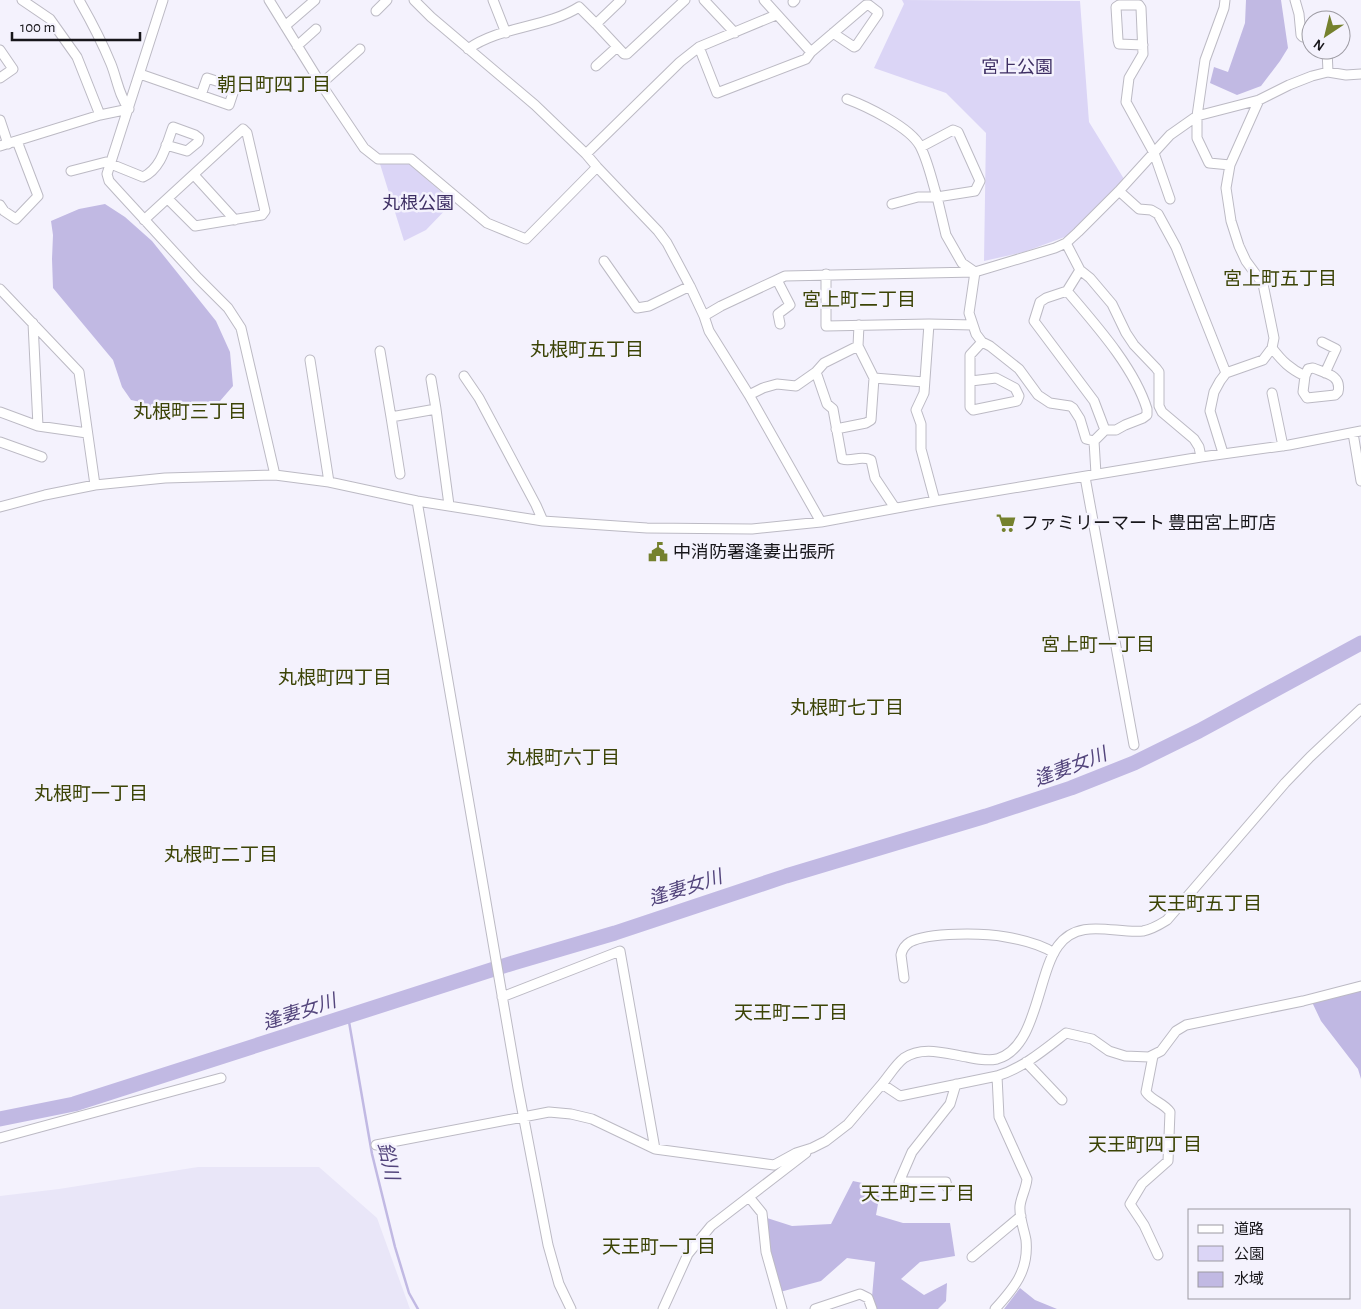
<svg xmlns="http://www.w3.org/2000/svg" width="1361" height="1309" font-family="'Alegreya Sans','Noto Sans JP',sans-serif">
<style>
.built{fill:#e9e6f8}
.green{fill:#dbd5f6}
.forest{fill:#c0b8e3}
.water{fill:#c1b9e3}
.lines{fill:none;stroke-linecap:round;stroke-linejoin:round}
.stream{stroke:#c1b9e3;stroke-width:2.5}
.river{stroke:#c1b9e3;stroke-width:15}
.minor-casing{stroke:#bcbac4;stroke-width:11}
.minor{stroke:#fff;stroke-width:9}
.labels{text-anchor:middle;stroke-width:5;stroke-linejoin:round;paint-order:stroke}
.park-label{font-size:18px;fill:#3e2f64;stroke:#f4f2fd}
.poi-label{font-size:18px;fill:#17161a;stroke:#f4f2fd;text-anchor:start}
.neighbourhood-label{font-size:19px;fill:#3c4406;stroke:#f4f2fd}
.water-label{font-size:19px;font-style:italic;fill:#53457c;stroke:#f4f2fd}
</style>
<rect width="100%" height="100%" fill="#f4f2fd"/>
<path class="built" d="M 198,1167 L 319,1167 L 377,1218 L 410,1309 L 0,1309 L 0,1196 L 59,1189 Z"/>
<path class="green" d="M 902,0 L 1080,1 L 1089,122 L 1124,179 L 1070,235 L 1024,252 L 984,261 L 986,133 L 946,93 L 874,68 L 904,4 Z
M 408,163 L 453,202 L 426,230 L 404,241 L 380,164 Z"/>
<path class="forest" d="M 1361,991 L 1361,1079 L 1358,1069 L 1321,1021 L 1311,1000 Z
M 853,1181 L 881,1187 L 876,1215 L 903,1223 L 950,1223 L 955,1256 L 920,1262 L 901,1279 L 924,1295 L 947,1283 L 946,1301 L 938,1309 L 876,1309 L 872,1297 L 875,1262 L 847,1258 L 821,1281 L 780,1292 L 768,1250 L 767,1218 L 792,1226 L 831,1224 Z
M 1020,1288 L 1035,1300 L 1057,1309 L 1004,1309 Z"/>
<path class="water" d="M 1246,0 L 1281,0 L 1288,48 L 1280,61 L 1261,86 L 1237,95 L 1210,83 L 1214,67 L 1228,72 L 1245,23 Z
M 105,204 L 125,217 L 152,241 L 216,321 L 230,352 L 233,386 L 220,401 L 161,413 L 141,402 L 131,400 L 122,387 L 113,360 L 53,288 L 52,259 L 53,235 L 51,221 L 79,209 Z"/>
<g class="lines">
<path class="stream" d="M 348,1016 L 372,1154 L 395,1247 L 409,1293 L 418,1309"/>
<path class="river" d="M 0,1119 L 74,1104 L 513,963 L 615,933 L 786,876 L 986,816 L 1071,788 L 1134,763 L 1199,731 L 1361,643"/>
<defs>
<path id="minor" d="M 22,0 L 50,19 L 77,57 L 100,115
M 79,0 C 91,21 102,42 111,64 C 117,79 119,96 129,109
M 163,0 L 107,174 L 109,181 L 119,192 L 198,278 L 228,308 L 241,328 L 275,475
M 269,0 L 321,84 L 364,148 L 378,159 L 411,159 L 487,223 L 526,239 L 597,167
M 414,0 L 431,17 L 535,105 L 586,154 L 597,167 L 658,231 L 667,243 L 690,286 L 704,316 L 709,331 L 749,395 L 821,522
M 493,0 L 506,33
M 704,0 L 735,33
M 1225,0 L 1224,8 L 1205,60 L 1197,116 L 1197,138 L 1209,163 L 1230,165
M 1295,0 L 1299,14 L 1301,35 L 1303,37 L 1311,38
M 793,2 L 795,0
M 376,11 L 387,0
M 596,24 L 624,54 L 627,54 L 685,0
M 285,26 L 315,0
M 1143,45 L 1119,44 L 1118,40 L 1116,7 L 1119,5 L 1139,5 L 1141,8 L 1143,54 L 1129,78 L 1126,102 L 1154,153 L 1170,199
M 297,46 L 316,29
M 699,47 L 717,93 L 806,59 L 811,52 L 764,0
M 468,49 C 500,26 546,28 579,7 L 596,24 L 621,0
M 0,50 L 13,69 L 0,78
M 1327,50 L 1328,72
M 811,52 L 866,5 L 869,5 L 878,12 L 878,14 L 856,46 L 854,47 L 833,33
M 596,66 L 617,47
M 140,74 L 229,105 L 235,87 L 207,78 L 201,95
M 321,84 L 360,49
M 847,99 C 866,106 910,127 920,146 C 928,161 932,181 937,197 L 918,197 L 892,204
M 0,120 L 8,144
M 0,146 L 100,115 L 129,109
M 921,147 L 953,130 L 958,132 L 980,181 L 975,191 L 937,197 L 946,235 L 962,263 L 975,272
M 586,154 L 680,62 L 699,47 L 776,15
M 71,171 L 106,162 L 143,177 C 162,168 166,145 173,127 L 195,135 L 199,138 L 198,142 L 187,151 L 166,145
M 194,175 L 235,220
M 1119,191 L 1139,209 L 1151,210 L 1158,214 L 1176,247 L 1226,373
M 0,205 L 4,211 L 16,219 L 38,196 L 17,141
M 144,220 L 243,129 L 247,133 L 265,211 L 262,215 L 195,226 L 168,199
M 1066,243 L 1080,270 L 1090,278 L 1112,304 L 1126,333 L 1134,345 L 1156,368 L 1159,372 L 1159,406 L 1162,412 L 1194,439 L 1199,447 L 1201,457
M 604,261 L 637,308 L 649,306 L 690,286
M 1080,270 L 1067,291 L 1046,298 L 1040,302 L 1034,321 L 1094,401 L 1105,430
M 826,274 L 826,326 L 929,324
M 777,280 L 790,305 L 778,314 L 780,324
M 0,289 L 79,372 L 95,485
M 1067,291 C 1095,324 1134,367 1147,409 L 1147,415 L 1143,418 L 1125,425 L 1116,430 L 1105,430 L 1094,441 L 1096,474
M 704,316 L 721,306 L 785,276 L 975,272 L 1055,248 L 1066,243 L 1078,232 L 1119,191 L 1170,135 L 1197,116 L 1259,100 L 1289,85 L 1312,76 L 1328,72 L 1346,75 L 1361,74
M 33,323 L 38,426
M 859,325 L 858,346 L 874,378 L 924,382
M 982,342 L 990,346 L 1019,369 L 1038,395 L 1050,403 L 1070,406 L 1073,408 L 1080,419 L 1086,439 L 1094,441
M 1322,342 L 1336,349 L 1325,373
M 1272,348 C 1282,361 1290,369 1305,376 L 1303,392 L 1307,398 L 1335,395 L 1338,392 C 1342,375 1325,373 1313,368 L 1308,369 L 1305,376
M 380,351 L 391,417 L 436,409 L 449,505
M 310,360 L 329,482
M 816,372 L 824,363 L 858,346
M 464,376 L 479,398 L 536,505 L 543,521
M 431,379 L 436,409
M 971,381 L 996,378 L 1015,388 L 1019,396 L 1017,401 L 973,410 L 970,407 L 970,355 L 982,342 L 976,334 L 973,325
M 1272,393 L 1283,446
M 749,395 L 763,388 L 777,384 L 796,386 L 816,372 L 827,404 L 833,409 L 842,459 C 852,462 861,455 871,460 L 875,478 L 895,508
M 0,412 L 38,426 L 87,433
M 391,417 L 400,474
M 836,429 L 866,423 L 871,420 L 874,378
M 1353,433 L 1361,481
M 0,442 L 42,457
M 1223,453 L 1210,411 L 1214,392 L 1220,381 L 1226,373 L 1263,360 L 1272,348 L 1274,338 L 1263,284 L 1246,261 L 1239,246 L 1231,221 L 1226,188 L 1230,165 L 1259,100
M 1085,477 L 1134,745
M 417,501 L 518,1088 L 548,1245 L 559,1284 L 571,1309
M 935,501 L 921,449 L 921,424 L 916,410 L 924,393 L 929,324 L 973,325 L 969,313 L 975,272
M 0,507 L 45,495 L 95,485 L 165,478 L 275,475 L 329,482 L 417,501 L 543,521 L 647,528 L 752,529 L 821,522 L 935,501 L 1201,457 L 1289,445 L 1361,431
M 904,978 L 901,955 C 902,950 905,945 910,942 C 929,932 984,933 1006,937 C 1023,940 1040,944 1054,953
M 502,997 L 620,951 L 655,1149
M 1153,1056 L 1146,1092 C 1152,1101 1164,1103 1170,1112 L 1168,1161 L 1142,1184 L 1130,1204 L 1144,1225 L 1158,1255
M 1026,1062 L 1062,1100
M 882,1084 C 889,1076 895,1065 904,1058 C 923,1045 947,1054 967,1057 C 977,1059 987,1061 997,1059 C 1037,1048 1037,975 1058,946 C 1079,917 1115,934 1143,931 C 1153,929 1159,925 1167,920 L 1285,783 L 1310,757 L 1361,709
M 0,1138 L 221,1078
M 376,1145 L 549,1112 L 571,1114 L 592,1119 L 655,1149 L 774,1165 L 796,1153 L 812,1148 L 826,1141 L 848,1124 L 882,1084 L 900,1096 L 997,1076 C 1023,1068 1044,1050 1066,1033 L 1092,1039 L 1109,1051 L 1125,1056 L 1149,1057 L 1161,1051 L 1176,1031 L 1186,1025 L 1303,1001 L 1361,986
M 947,1187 L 946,1182 L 899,1182 L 912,1152 L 950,1104 L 956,1084
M 749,1197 L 762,1213 L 766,1252 L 782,1309
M 972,1257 L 1021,1216
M 663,1309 L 688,1254 L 711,1226 L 806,1153
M 815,1309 L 860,1294 L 868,1298 L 872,1309
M 995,1309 C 1014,1288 1029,1271 1026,1240 C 1024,1229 1019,1217 1020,1206 C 1021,1197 1026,1189 1027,1179 L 999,1117 L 997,1076"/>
</defs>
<use href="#minor" class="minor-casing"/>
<use href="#minor" class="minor"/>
</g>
<defs>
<symbol id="supermarket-bare" viewBox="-9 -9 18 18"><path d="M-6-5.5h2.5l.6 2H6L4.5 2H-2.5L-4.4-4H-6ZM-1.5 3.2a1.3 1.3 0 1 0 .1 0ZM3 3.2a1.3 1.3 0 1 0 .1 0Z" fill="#75812e" stroke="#f4f2fd" stroke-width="2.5" paint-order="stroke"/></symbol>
<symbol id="civic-bare" viewBox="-9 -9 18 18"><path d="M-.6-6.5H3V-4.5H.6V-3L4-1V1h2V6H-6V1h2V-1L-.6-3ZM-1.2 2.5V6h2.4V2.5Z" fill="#75812e" stroke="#f4f2fd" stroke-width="2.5" paint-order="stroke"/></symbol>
</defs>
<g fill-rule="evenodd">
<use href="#supermarket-bare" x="992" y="509" width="28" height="28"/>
<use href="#civic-bare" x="644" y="538" width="28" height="28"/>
</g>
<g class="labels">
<g class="park-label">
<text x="1017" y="73">宮上公園</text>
<text x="418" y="209">丸根公園</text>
</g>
<g class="poi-label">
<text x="1021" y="529">ファミリーマート 豊田宮上町店</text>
<text x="673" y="558">中消防署逢妻出張所</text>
</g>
<g class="neighbourhood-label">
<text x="274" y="91">朝日町四丁目</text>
<text x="1280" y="285">宮上町五丁目</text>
<text x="859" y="306">宮上町二丁目</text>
<text x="587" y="356">丸根町五丁目</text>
<text x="190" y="418">丸根町三丁目</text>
<text x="1098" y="651">宮上町一丁目</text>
<text x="335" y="684">丸根町四丁目</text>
<text x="847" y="714">丸根町七丁目</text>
<text x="563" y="764">丸根町六丁目</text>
<text x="91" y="800">丸根町一丁目</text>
<text x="221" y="861">丸根町二丁目</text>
<text x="1205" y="910">天王町五丁目</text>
<text x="791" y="1019">天王町二丁目</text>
<text x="1145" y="1151">天王町四丁目</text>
<text x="918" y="1200">天王町三丁目</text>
<text x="659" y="1253">天王町一丁目</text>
</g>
<g class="water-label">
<text transform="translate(1070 766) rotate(-21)" y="7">逢妻女川</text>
<text transform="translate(685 887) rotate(-18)" y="7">逢妻女川</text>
<text transform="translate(299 1011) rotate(-18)" y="7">逢妻女川</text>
<text transform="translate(389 1161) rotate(77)" y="7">鉛川</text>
</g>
</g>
<rect x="1188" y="1209" width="162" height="90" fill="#f4f2fd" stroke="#9c9aa2"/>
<rect x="1198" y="1225" width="25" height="8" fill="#ffffff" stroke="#9c9aa2"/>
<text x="1234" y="1234" font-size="15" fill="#17161a">道路</text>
<rect x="1198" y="1246" width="25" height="15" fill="#dbd5f6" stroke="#9c9aa2"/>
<text x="1234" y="1259" font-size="15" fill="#17161a">公園</text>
<rect x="1198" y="1272" width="25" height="15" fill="#c1b9e3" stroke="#9c9aa2"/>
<text x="1234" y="1284" font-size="15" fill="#17161a">水域</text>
<g transform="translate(1326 35) rotate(215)"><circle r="24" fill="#f4f2fd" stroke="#9c9aa2"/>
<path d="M0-4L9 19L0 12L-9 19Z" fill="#75812e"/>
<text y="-8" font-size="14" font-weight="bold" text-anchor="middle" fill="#17161a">N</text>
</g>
<path d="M12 32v8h128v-8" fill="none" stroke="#17161a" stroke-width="2.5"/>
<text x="20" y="32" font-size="15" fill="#17161a" stroke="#f4f2fd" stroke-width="4" paint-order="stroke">100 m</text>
</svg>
